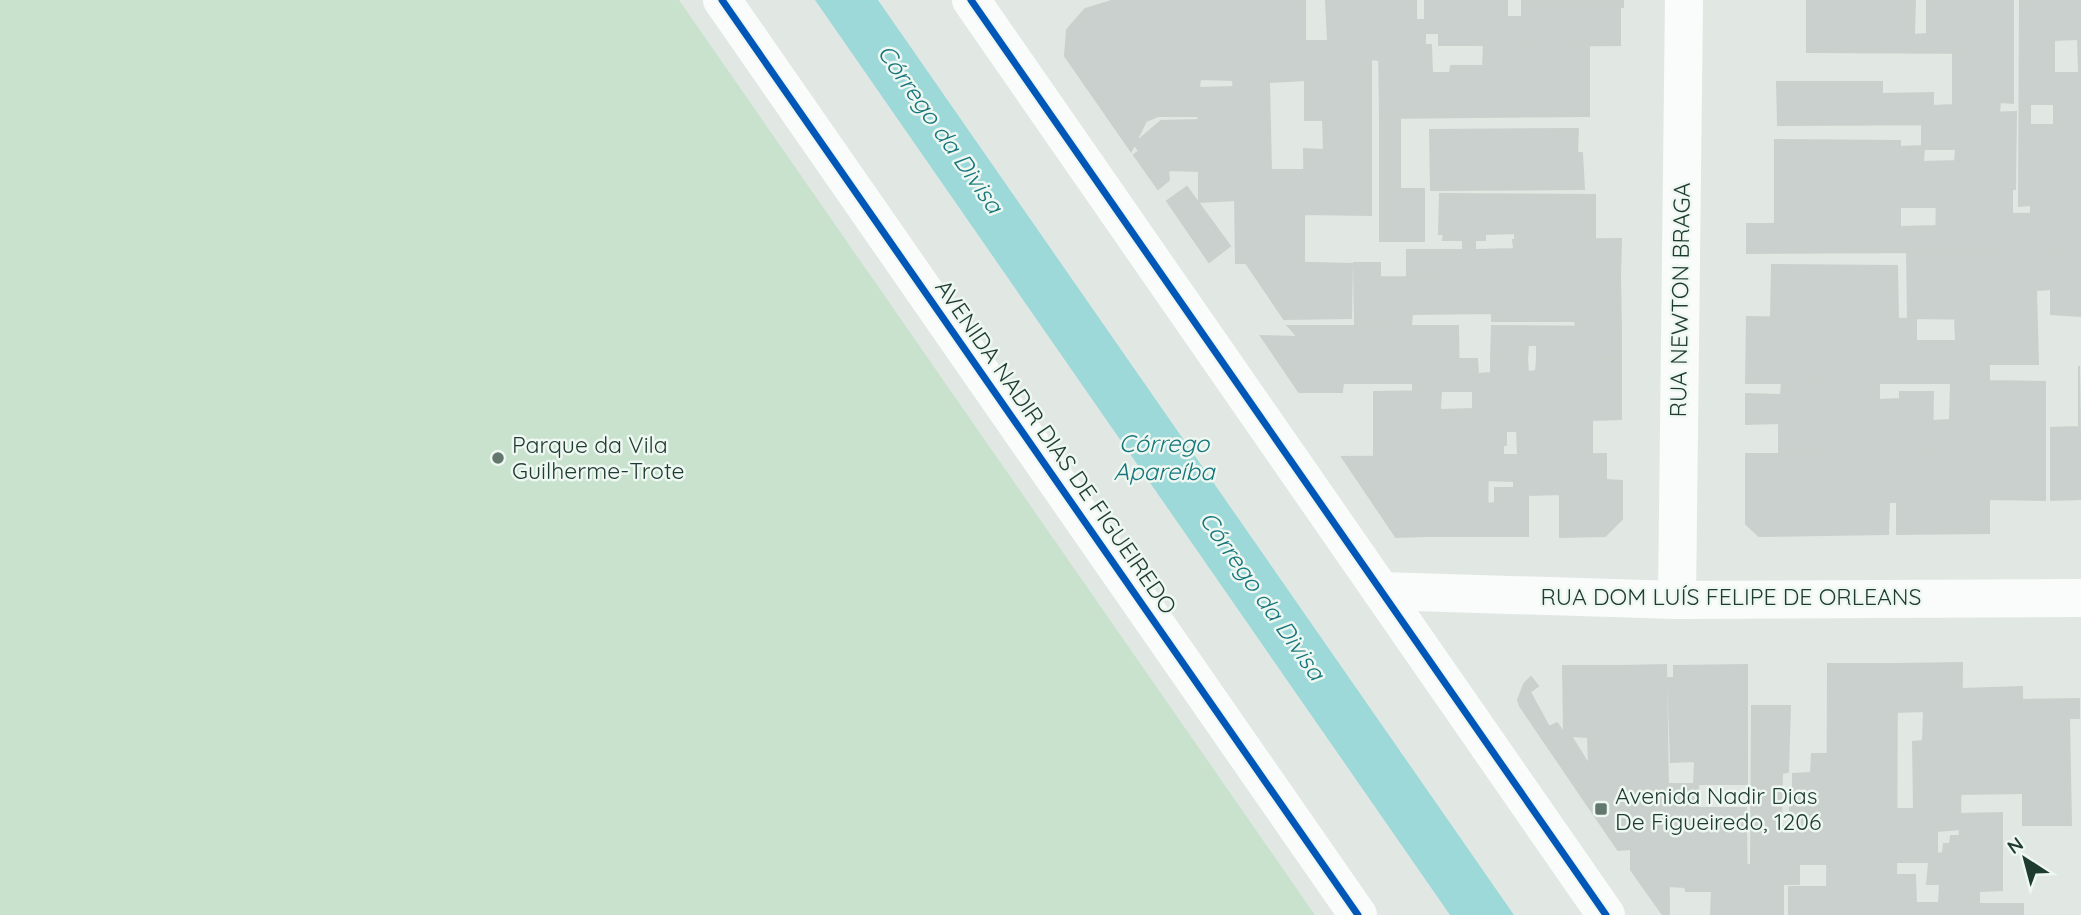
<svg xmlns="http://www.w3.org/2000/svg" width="2081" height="915" font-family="Quicksand,sans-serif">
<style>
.green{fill:#c8e2cd}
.water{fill:#9ed9da}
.building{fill:#cad0cd;stroke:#cad1cd;stroke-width:2;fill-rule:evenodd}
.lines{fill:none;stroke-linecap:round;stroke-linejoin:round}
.street{stroke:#fafcfb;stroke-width:38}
.secondary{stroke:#fafcfb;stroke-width:38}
.cycleway-casing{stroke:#eef7f1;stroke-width:11}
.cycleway{stroke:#0057b8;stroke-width:7}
.poi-dot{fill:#62786f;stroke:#eef7f1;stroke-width:2.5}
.labels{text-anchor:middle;stroke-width:5;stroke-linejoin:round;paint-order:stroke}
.street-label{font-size:23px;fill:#1e3b30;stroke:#eef7f1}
.poi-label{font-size:23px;fill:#1e3b30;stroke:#eef7f1;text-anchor:start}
.water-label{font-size:24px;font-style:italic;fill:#15767b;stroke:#eef7f1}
</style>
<rect width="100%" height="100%" fill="#e1e8e4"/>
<path class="green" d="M 0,0 L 679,0 L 1315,915 L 0,915 Z"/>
<path class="water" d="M 815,0 L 878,0 L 1514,915 L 1450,915 Z"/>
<path class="building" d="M 1232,0 L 1233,80 L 1200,79 L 1199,88 L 1234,87 L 1234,116 L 1158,116 L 1146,121 L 1131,151 L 1065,56 L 1067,30 L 1085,9 L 1111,1 Z
M 1232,0 L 1305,0 L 1305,80 L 1269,82 L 1271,170 L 1304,170 L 1304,263 L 1236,263 Z
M 1379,0 L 1379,60 L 1371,59 L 1371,215 L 1305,214 L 1304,149 L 1324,150 L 1323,120 L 1305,120 L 1305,41 L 1328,41 L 1326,1 Z
M 1379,0 L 1416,0 L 1416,20 L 1425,20 L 1425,45 L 1379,45 Z
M 1425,0 L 1475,0 L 1475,45 L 1439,45 L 1439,33 L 1425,33 Z
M 1475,0 L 1507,0 L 1507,17 L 1522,17 L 1522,46 L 1475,45 Z
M 1522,0 L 1623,0 L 1623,7 L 1522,7 Z
M 1807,0 L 1915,0 L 1914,35 L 1927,34 L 1927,0 L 1989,0 L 1988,53 L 1807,52 Z
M 1989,0 L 2013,0 L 2013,103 L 2000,102 L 1999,113 L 1987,113 Z
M 2020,0 L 2054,0 L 2054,104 L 2030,104 L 2030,125 L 2054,125 L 2054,213 L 2031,213 L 2031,205 L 2019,206 Z
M 2054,0 L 2081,0 L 2081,252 L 2054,252 L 2054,73 L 2079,73 L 2078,39 L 2054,40 Z
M 1522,7 L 1620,7 L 1620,45 L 1522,46 Z
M 1379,45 L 1431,45 L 1432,73 L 1450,73 L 1451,66 L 1483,66 L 1484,45 L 1589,45 L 1589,116 L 1380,118 Z
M 1953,52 L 1988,53 L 1987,124 L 1778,125 L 1777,82 L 1882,82 L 1882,94 L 1933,93 L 1933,106 L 1953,105 Z
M 2016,112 L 2015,189 L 2012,189 L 2012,214 L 2054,213 L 2054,252 L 1986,252 L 1987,113 Z
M 1199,115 L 1234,116 L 1236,200 L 1199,202 L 1199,171 L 1168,170 L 1169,180 L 1158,189 L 1134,155 L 1139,151 L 1134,144 L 1161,121 L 1198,120 Z
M 1400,117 L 1400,189 L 1380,189 L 1380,118 Z
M 1922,124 L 1987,124 L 1986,187 L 1937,189 L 1937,207 L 1899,207 L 1900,147 L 1922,146 ZM 1924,149 L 1956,149 L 1955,161 L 1923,162 Z
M 1578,129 L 1577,153 L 1582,153 L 1584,189 L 1431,190 L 1430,130 Z
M 1775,140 L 1900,141 L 1900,243 L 1775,241 Z
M 1187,187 L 1230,246 L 1209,262 L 1167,201 Z
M 1986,187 L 1986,252 L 1936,252 L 1937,189 Z
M 1380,189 L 1424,189 L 1424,241 L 1380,241 Z
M 1440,194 L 1595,195 L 1595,239 L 1515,240 L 1515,233 L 1485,234 L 1485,240 L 1443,240 L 1444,234 L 1439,234 Z
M 1747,224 L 1775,224 L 1775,241 L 1900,243 L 1900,227 L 1936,226 L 1936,252 L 1747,253 Z
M 1621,239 L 1620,278 L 1407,277 L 1407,250 L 1463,250 L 1463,240 L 1475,240 L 1475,250 L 1514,249 L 1513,240 Z
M 2051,251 L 2051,289 L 2036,290 L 2038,364 L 1989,364 L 1989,253 Z
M 2051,251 L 2081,252 L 2081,316 L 2051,314 Z
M 1907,253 L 1989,253 L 1989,319 L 1908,318 Z
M 1275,262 L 1352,264 L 1351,318 L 1284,319 L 1246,263 Z
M 1354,263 L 1380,263 L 1380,327 L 1355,327 Z
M 1772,265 L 1897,266 L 1898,319 L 1771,318 Z
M 1380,277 L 1620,278 L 1621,327 L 1576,327 L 1575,321 L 1492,321 L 1492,313 L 1412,314 L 1411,326 L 1380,327 Z
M 1747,317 L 1916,319 L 1916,341 L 1956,341 L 1955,319 L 1989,319 L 1989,383 L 1746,383 Z
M 1288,326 L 1458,326 L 1459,391 L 1413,391 L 1413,383 L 1343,383 L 1342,392 L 1299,392 L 1261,336 L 1298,337 Z
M 1492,326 L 1621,327 L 1621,357 L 1537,359 L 1537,345 L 1528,345 L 1527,359 L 1491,359 Z
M 1621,358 L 1621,389 L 1459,391 L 1459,359 L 1477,359 L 1478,374 L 1491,373 L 1491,359 L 1527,359 L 1528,372 L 1536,371 L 1537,359 Z
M 2079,366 L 2081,499 L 2051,500 L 2051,428 L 2079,427 Z
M 1989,381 L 2045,382 L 2045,500 L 1989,499 Z
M 1782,382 L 1879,383 L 1879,400 L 1900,399 L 1900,392 L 1933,392 L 1932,454 L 1779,453 L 1779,423 L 1746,424 L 1746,394 L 1781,395 Z
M 1951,382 L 1989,383 L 1989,453 L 1932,454 L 1932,421 L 1950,420 Z
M 1621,389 L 1621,419 L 1592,420 L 1592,454 L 1518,455 L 1517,431 L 1506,431 L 1506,445 L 1503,445 L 1503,455 L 1473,456 L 1473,391 Z
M 1441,391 L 1440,410 L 1473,409 L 1473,456 L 1374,456 L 1374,392 Z
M 1989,453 L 1989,533 L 1897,534 L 1897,454 Z
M 1606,454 L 1606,480 L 1622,481 L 1622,519 L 1605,536 L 1560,537 L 1560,494 L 1528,495 L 1528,536 L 1487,536 L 1487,504 L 1495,503 L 1495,488 L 1514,488 L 1514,481 L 1488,480 L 1488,455 Z
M 1746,454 L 1897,454 L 1897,502 L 1889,502 L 1888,534 L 1759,536 L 1746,524 Z
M 1488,455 L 1487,536 L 1424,536 L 1423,456 Z
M 1423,456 L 1424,536 L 1396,537 L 1342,457 Z
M 1962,663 L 1960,829 L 1937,831 L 1937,854 L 1943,853 L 1944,844 L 1950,844 L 1951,836 L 1960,836 L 1958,915 L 1896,915 L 1896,875 L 1915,875 L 1916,903 L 1939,903 L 1940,884 L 1927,884 L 1929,862 L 1896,862 L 1897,809 L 1914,809 L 1913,742 L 1923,741 L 1924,711 L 1897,712 L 1897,664 Z
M 1828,664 L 1897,664 L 1896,915 L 1827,915 Z
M 1666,665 L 1668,789 L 1624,791 L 1622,666 Z
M 1747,665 L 1747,784 L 1694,784 L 1695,761 L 1671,762 L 1668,678 L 1674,678 L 1674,666 Z
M 1563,666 L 1622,666 L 1624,791 L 1618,791 L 1586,803 L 1520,706 L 1518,700 L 1524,684 L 1531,677 L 1538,686 L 1530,692 L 1549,727 L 1557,723 L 1564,733 ZM 1571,736 L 1588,737 L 1589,765 Z
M 2022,687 L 2023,793 L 1960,794 L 1962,689 Z
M 2079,699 L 2079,718 L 2069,718 L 2071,825 L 2023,825 L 2023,700 Z
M 1752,706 L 1790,706 L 1788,772 L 1782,773 L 1781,826 L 1788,826 L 1787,864 L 1751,865 Z
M 1812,754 L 1828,754 L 1827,864 L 1787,864 L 1787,829 L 1790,829 L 1790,792 L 1793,791 L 1793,774 L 1811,773 Z
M 1667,784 L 1698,784 L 1698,808 L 1746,808 L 1747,915 L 1711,915 L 1712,891 L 1686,891 L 1685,887 L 1669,886 Z
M 1668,790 L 1669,915 L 1663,915 L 1631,870 L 1631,849 L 1618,850 L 1586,803 L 1618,791 Z
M 2002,813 L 2002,890 L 1979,891 L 1979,904 L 2023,904 L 2023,915 L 1958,915 L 1960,814 Z
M 1799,864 L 1799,884 L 1783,884 L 1783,915 L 1747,915 L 1747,865 Z
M 1789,887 L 1827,887 L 1827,915 L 1789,915 Z"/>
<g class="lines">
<path class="street" d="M 1381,591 L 1677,600 L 2081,598
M 1677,600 L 1684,0"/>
<path class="secondary" d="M 722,0 L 1358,915
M 971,0 L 1606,915"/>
<defs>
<path id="cycleway" d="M 722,0 L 1358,915
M 971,0 L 1606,915"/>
</defs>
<use href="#cycleway" class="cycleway-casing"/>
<use href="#cycleway" class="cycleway"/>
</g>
<g class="poi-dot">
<circle cx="498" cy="458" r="7"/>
<rect x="1594" y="802" width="14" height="14" rx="3.5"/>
</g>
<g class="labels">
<g class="street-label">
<text transform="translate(1680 300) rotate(-89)" y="8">RUA NEWTON BRAGA</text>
<text transform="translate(1056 447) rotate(55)" y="8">AVENIDA NADIR DIAS DE FIGUEIREDO</text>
<text x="1731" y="605">RUA DOM LUÍS FELIPE DE ORLEANS</text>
</g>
<g class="poi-label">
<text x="512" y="453">Parque da Vila<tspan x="512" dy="26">Guilherme-Trote</tspan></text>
<text x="1615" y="804">Avenida Nadir Dias<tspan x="1615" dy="26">De Figueiredo, 1206</tspan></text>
</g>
<g class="water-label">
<text transform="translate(940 129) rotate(55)" y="8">Córrego da Divisa</text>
<text x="1164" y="452">Córrego<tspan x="1164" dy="28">Apareíba</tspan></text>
<text transform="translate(1262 596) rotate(55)" y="8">Córrego da Divisa</text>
</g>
</g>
<g transform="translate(2025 859) rotate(324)" stroke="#eef7f1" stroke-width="5" paint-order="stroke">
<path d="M0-5L12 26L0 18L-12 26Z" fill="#1e3b30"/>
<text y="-10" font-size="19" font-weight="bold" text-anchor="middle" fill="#1e3b30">N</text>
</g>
</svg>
